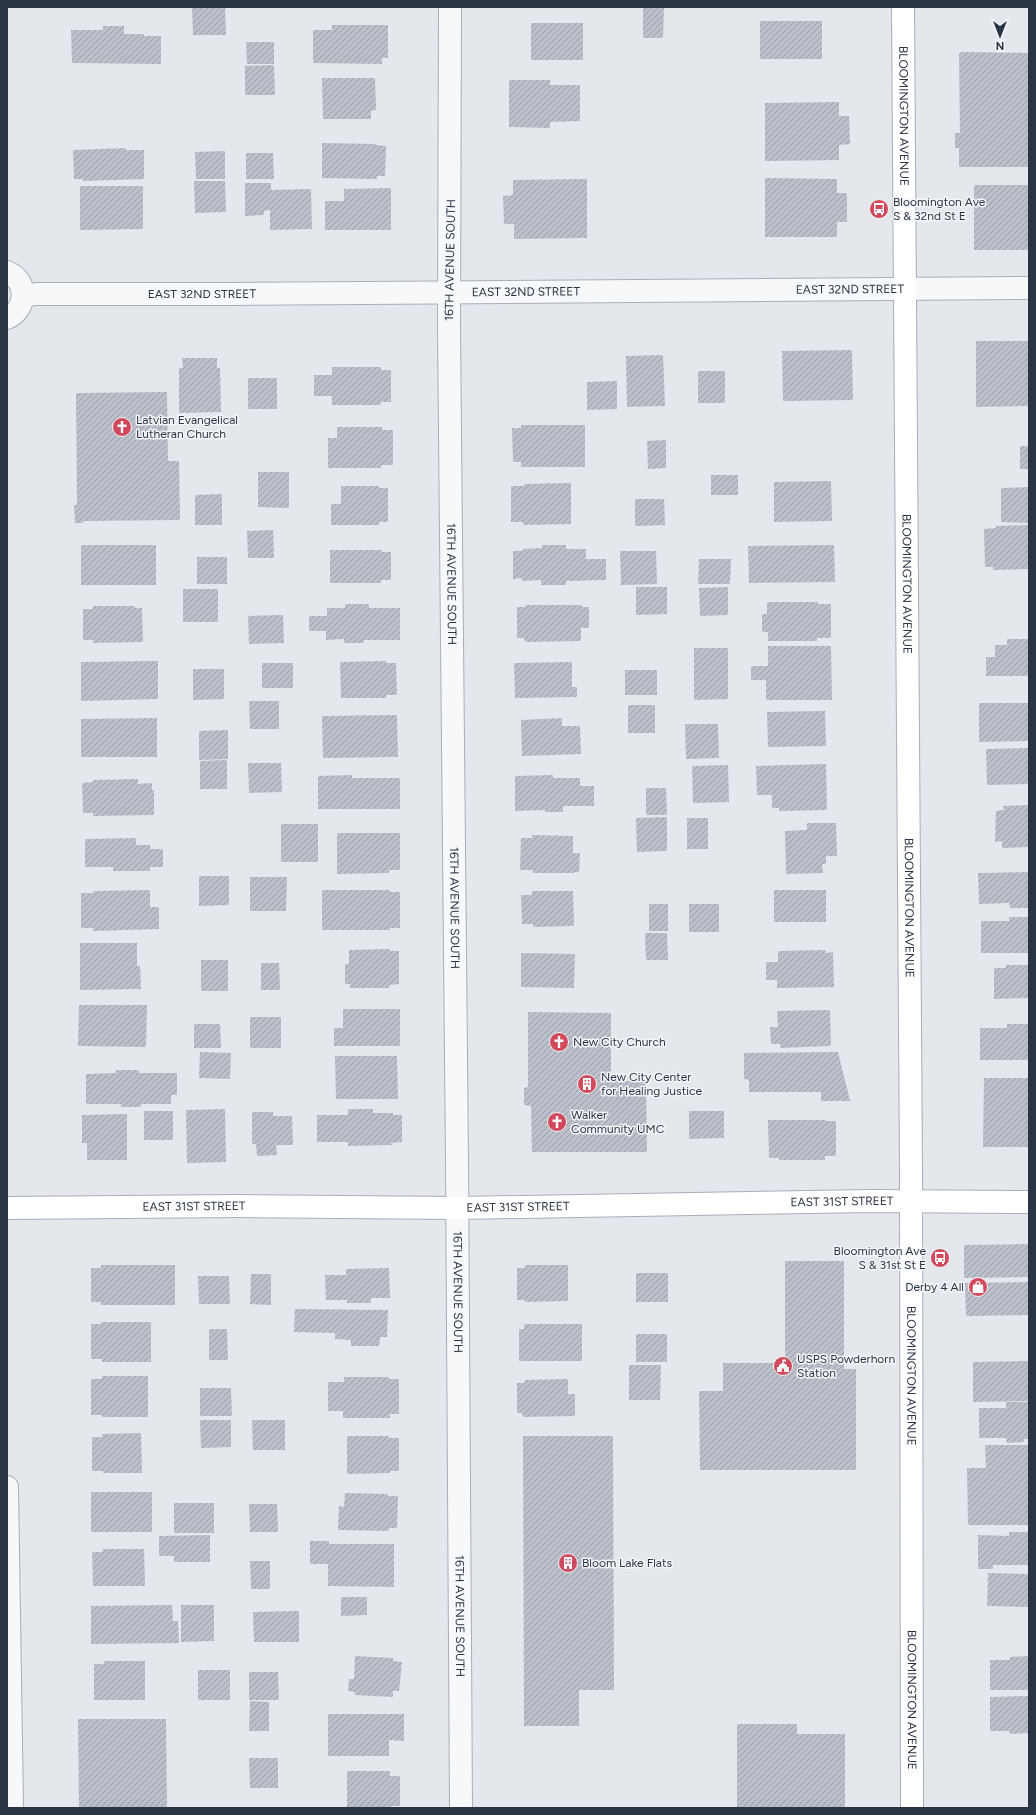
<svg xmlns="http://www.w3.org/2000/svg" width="1036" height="1815" font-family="Figtree,sans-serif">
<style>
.building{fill:url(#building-hatch)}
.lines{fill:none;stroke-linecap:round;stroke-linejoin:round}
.street-casing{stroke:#a9aeb7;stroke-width:24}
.secondary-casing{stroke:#a9aeb7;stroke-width:24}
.street{stroke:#f7f8fa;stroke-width:22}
.secondary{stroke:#fff;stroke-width:22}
.labels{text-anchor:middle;stroke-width:3;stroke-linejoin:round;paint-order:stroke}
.street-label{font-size:12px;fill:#2b3445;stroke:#f4f6f9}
.poi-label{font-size:12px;fill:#2b3445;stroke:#f4f6f9;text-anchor:start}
</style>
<defs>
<pattern id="building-hatch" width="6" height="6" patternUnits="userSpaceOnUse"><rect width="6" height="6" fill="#bbc0ca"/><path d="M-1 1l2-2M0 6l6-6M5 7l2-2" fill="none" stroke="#989da6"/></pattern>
</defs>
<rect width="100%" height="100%" fill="#e4e7ec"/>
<path class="building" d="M 207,7 L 225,7 L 226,35 L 193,35 L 192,8 Z
M 643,7 L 664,7 L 663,38 L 643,38 Z
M 760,21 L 822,21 L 822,59 L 760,59 Z
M 531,23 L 583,23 L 583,60 L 531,60 Z
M 332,25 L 388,25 L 388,58 L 382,58 L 382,64 L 313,63 L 313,30 L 332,30 Z
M 103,26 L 124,26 L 124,34 L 144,34 L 144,36 L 161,36 L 161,64 L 72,63 L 71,30 L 103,30 Z
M 246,42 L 274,42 L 274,64 L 247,64 Z
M 962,52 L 1029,53 L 1029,167 L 959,167 L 959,148 L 955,148 L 955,133 L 960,133 L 959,54 Z
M 274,65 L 275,95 L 245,95 L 245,66 Z
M 322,78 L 375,78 L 376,110 L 371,111 L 371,119 L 323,119 Z
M 509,80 L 550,80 L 550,85 L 580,85 L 580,121 L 550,122 L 550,128 L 509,127 Z
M 839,102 L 839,116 L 849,116 L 850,144 L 839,145 L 839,160 L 765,161 L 765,103 Z
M 322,143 L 376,144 L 376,145 L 386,146 L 385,176 L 377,176 L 377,179 L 322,178 Z
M 126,148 L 126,150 L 144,150 L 144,179 L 83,181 L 83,179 L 74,179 L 73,150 Z
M 225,151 L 225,179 L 196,179 L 195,152 Z
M 246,153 L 273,153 L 274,179 L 246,179 Z
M 765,178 L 837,179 L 837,193 L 847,193 L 847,222 L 837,222 L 837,237 L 765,237 Z
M 587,179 L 587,238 L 514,239 L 514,224 L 504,224 L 503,196 L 513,195 L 513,180 Z
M 194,181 L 225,181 L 226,212 L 195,213 Z
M 245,183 L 271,183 L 271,190 L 311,189 L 312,229 L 270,230 L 270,210 L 264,211 L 264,215 L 245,216 Z
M 974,185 L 1029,185 L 1029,250 L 974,250 Z
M 80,186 L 143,186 L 143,229 L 80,230 Z
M 391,188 L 391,230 L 325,230 L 325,201 L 344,201 L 344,189 Z
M 976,341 L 1029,341 L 1029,406 L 976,407 Z
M 852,350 L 853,400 L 783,401 L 782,351 Z
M 663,355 L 665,406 L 627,407 L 626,356 Z
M 182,358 L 217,358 L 217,368 L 220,368 L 221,412 L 179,413 L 179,368 L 183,368 Z
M 332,367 L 381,367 L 381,370 L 391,370 L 391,402 L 381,402 L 381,405 L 332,405 L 332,396 L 314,396 L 314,375 L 332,375 Z
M 698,371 L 725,371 L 725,403 L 698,403 Z
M 248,378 L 277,378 L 277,409 L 248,409 Z
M 617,381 L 617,409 L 587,410 L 587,382 Z
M 167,392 L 168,461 L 179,461 L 180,520 L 83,521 L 83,523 L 75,523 L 74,505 L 77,505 L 76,393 Z
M 521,425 L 585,425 L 585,467 L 521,467 L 521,462 L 513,462 L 512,428 L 521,428 Z
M 337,427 L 382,427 L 382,430 L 393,430 L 393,465 L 381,465 L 381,468 L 328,468 L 328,438 L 337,438 Z
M 666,440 L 666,468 L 648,469 L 647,441 Z
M 1020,446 L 1029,446 L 1029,469 L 1020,469 Z
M 258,472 L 289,472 L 289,508 L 258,507 Z
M 711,475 L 738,475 L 738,495 L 711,495 Z
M 831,481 L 832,521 L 774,522 L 774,482 Z
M 571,483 L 571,524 L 523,525 L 523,522 L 511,522 L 511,486 L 524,486 L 524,484 Z
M 341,486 L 379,486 L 379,488 L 388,488 L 388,522 L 379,522 L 379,525 L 331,525 L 331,504 L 341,504 Z
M 1029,487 L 1029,523 L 1001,522 L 1001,488 Z
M 222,494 L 222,525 L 195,525 L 195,495 Z
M 635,499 L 664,499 L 665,525 L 635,526 Z
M 1029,525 L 1029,569 L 993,570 L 993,567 L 985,567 L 984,529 L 996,528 L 996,526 Z
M 273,530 L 274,558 L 248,558 L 247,531 Z
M 81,545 L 156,545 L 156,585 L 81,585 Z
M 542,545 L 566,545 L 566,549 L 586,549 L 586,559 L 606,559 L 606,580 L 566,581 L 566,585 L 541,585 L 541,580 L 522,581 L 522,578 L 513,579 L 513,551 L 523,551 L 523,549 L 542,548 Z
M 834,545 L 835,582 L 749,583 L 748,546 Z
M 330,550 L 382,550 L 382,552 L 391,552 L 391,580 L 381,580 L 381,583 L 330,583 Z
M 620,551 L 656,551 L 657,584 L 621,585 Z
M 197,557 L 227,557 L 227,584 L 197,584 Z
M 699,559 L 731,559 L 730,584 L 698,584 Z
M 636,587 L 667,587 L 667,614 L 636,615 Z
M 728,587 L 728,615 L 700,616 L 699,588 Z
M 183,589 L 218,589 L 218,622 L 183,622 Z
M 767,602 L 818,602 L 818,604 L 831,604 L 831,638 L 817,638 L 817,641 L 768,641 L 768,632 L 762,632 L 762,614 L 767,614 Z
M 345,604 L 369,604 L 369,608 L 400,608 L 400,640 L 364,640 L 364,643 L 344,643 L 344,639 L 326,640 L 326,631 L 309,631 L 309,616 L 327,616 L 327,608 L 345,608 Z
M 526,605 L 582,605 L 582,607 L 589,607 L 589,628 L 581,628 L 581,641 L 525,642 L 524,638 L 517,638 L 517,607 L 526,607 Z
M 93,606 L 135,606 L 135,608 L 142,608 L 143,642 L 93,643 L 93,640 L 83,640 L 83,609 L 93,609 Z
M 283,615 L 284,643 L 249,644 L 248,616 Z
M 1007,639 L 1029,639 L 1029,676 L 986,676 L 986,657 L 995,657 L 995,645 L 1007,645 Z
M 768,646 L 831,646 L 832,700 L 766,700 L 766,680 L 751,680 L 751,666 L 768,666 Z
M 694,648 L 728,648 L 728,699 L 694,700 Z
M 158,661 L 158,699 L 81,701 L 81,662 Z
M 386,661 L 386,663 L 396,663 L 397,695 L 386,695 L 386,698 L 341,698 L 340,662 Z
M 572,662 L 572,687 L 577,687 L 577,697 L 515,698 L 514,663 Z
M 262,663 L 293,663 L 293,688 L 262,688 Z
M 193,669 L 224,669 L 224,699 L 193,700 Z
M 625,670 L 657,670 L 657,695 L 625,695 Z
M 249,701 L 279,701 L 279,729 L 250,729 Z
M 979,703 L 1029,703 L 1029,741 L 979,742 Z
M 628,705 L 655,705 L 655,733 L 628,733 Z
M 825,711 L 826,746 L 768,747 L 767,712 Z
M 397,715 L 398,757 L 323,758 L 322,716 Z
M 157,718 L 157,757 L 81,757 L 81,719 Z
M 562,718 L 562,726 L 580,726 L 581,754 L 522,756 L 521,720 Z
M 685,724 L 718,724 L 719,758 L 686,759 Z
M 228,730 L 228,759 L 199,760 L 199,731 Z
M 1029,748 L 1029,784 L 987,785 L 986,749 Z
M 227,760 L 227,789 L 200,789 L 200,761 Z
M 248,763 L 281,763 L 282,792 L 249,793 Z
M 826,764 L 827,810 L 779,811 L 779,808 L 772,808 L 772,795 L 757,795 L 756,766 Z
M 728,765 L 729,802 L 693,803 L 692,766 Z
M 352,775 L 352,778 L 400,778 L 400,809 L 318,809 L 318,776 Z
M 553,775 L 553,778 L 580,778 L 580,786 L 594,786 L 594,806 L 563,806 L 563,812 L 545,812 L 545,810 L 515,811 L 515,776 Z
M 138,779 L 138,784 L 152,783 L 152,790 L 154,790 L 154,815 L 93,816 L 93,813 L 83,813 L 82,783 L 93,782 L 93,780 Z
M 646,788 L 666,788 L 667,815 L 646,815 Z
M 1029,805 L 1029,847 L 1002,848 L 1002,841 L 995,842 L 996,811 L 1004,810 L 1003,806 Z
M 667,817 L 667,851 L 637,852 L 636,818 Z
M 687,818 L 708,818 L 708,849 L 687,849 Z
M 807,823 L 836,823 L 837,856 L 826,856 L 826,864 L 822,864 L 823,873 L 786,874 L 785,831 L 807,830 Z
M 281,824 L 318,824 L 318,862 L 281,862 Z
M 337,833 L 400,833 L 400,870 L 389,870 L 389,873 L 337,874 Z
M 532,835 L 573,836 L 573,853 L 580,853 L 579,872 L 574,872 L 574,873 L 533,873 L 533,870 L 520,870 L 521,838 L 532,838 Z
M 136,838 L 136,845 L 150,845 L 150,849 L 163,849 L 163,867 L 150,867 L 150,871 L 113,871 L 113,867 L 85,867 L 85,839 Z
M 1029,872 L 1029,908 L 1010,908 L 1009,903 L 979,904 L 978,873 Z
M 199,876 L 229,876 L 229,905 L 199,906 Z
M 250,877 L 287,877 L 286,911 L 250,911 Z
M 150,890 L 150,907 L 159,907 L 159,929 L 93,931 L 93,928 L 81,928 L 81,893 L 93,893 L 93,891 Z
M 322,890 L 390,890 L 390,892 L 400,892 L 400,928 L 390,928 L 390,930 L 322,930 Z
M 774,890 L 826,890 L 826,922 L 774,922 Z
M 532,891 L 573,891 L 574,926 L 533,927 L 533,924 L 522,924 L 521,895 L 532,895 Z
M 649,904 L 668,904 L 668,931 L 649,931 Z
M 689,904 L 719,904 L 719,932 L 689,932 Z
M 1009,917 L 1029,917 L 1029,953 L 981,953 L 981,921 L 1009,921 Z
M 645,933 L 667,933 L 668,960 L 646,960 Z
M 80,943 L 137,943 L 137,966 L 140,966 L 141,989 L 80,990 Z
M 390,949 L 390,951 L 399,951 L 399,984 L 389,985 L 389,988 L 350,988 L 350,984 L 345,984 L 345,964 L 349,964 L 349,950 Z
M 825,950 L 826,953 L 833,952 L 834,987 L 777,988 L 777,980 L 766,980 L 766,962 L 778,962 L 778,951 Z
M 521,953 L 575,954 L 574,988 L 521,987 Z
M 201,960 L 228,960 L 228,991 L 201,991 Z
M 261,963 L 279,963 L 280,990 L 261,990 Z
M 1006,965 L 1029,965 L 1029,998 L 994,999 L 994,968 L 1006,968 Z
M 79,1005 L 147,1005 L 146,1047 L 78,1046 Z
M 343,1009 L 400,1009 L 400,1046 L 334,1046 L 334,1028 L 343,1028 Z
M 830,1010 L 831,1046 L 780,1048 L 780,1044 L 771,1044 L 770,1027 L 778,1027 L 777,1011 Z
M 528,1012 L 611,1013 L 611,1081 L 646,1081 L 647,1152 L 532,1152 L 531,1106 L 524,1105 L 524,1088 L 528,1087 Z
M 250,1017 L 281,1017 L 281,1048 L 250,1048 Z
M 194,1024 L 220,1024 L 221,1048 L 194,1048 Z
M 1007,1024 L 1029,1024 L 1029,1060 L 980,1060 L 980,1028 L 1007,1028 Z
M 200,1052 L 231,1053 L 230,1079 L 199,1078 Z
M 838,1052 L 850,1101 L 821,1101 L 821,1092 L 749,1092 L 749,1080 L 744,1079 L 744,1053 Z
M 335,1056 L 397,1056 L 398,1099 L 336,1099 Z
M 116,1070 L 139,1070 L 139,1073 L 177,1073 L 177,1095 L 171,1095 L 171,1104 L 141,1104 L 141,1107 L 121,1107 L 121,1104 L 86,1104 L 86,1074 L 116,1073 Z
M 984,1078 L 1029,1078 L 1029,1147 L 983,1147 Z
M 225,1109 L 226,1162 L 187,1163 L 186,1110 Z
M 348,1109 L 373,1109 L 373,1113 L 393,1113 L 393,1115 L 402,1115 L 402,1142 L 391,1143 L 392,1145 L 348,1146 L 348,1142 L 317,1142 L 317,1115 L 348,1115 Z
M 144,1111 L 173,1111 L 173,1140 L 144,1140 Z
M 689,1111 L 724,1111 L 724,1138 L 689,1139 Z
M 252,1112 L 273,1112 L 273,1116 L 292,1116 L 293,1145 L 276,1145 L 277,1155 L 257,1156 L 256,1144 L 252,1144 Z
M 127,1114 L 127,1160 L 87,1160 L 87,1143 L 82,1143 L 82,1115 Z
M 768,1120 L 826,1120 L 826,1121 L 836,1121 L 836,1156 L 825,1156 L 825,1160 L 779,1160 L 779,1158 L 769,1158 Z
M 1029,1244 L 1029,1277 L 964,1278 L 964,1245 Z
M 785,1261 L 844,1261 L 844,1369 L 856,1369 L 856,1470 L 700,1470 L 699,1391 L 723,1391 L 723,1363 L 785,1363 Z
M 101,1265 L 175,1265 L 175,1305 L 101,1305 L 101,1302 L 91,1302 L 91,1268 L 101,1268 Z
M 525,1265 L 568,1265 L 568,1301 L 525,1302 L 525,1300 L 517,1300 L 517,1268 L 525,1268 Z
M 389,1268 L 390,1298 L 371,1298 L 371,1303 L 347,1303 L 347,1300 L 326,1300 L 325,1275 L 346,1275 L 346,1269 Z
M 636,1273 L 668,1273 L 668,1302 L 636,1302 Z
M 251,1274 L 271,1274 L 271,1305 L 250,1304 Z
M 198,1276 L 229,1276 L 230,1304 L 199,1304 Z
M 1029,1282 L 1029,1315 L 966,1316 L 965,1283 Z
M 295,1309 L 388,1310 L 387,1337 L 380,1337 L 379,1346 L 351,1346 L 351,1340 L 335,1339 L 335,1333 L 294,1332 Z
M 101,1322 L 151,1322 L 151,1362 L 102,1362 L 102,1359 L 91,1359 L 91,1324 L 101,1324 Z
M 524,1324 L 582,1324 L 582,1361 L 519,1361 L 519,1329 L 524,1329 Z
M 209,1329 L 227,1329 L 228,1360 L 209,1360 Z
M 636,1334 L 667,1334 L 667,1362 L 636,1362 Z
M 1029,1361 L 1029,1401 L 973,1402 L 973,1362 Z
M 629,1365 L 661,1365 L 660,1400 L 629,1400 Z
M 102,1376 L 148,1376 L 148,1417 L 102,1417 L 102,1415 L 91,1415 L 91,1379 L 102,1379 Z
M 344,1377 L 389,1377 L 389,1379 L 399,1379 L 399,1414 L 390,1414 L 390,1418 L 343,1418 L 343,1411 L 328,1411 L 328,1382 L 344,1382 Z
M 568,1379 L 568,1394 L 575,1394 L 575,1416 L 523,1417 L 522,1413 L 517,1413 L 517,1383 L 525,1383 L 525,1380 Z
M 200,1388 L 231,1388 L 232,1416 L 200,1416 Z
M 1006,1402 L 1029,1402 L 1029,1439 L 1024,1439 L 1024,1442 L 1007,1443 L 1006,1438 L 979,1438 L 979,1408 L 1006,1408 Z
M 200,1420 L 231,1420 L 231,1447 L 201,1448 Z
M 252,1420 L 285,1420 L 285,1450 L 253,1450 Z
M 141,1433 L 142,1473 L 103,1473 L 103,1471 L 92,1471 L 92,1437 L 102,1437 L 102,1434 Z
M 347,1436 L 389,1436 L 389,1438 L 399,1438 L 399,1471 L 390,1471 L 390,1473 L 347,1474 Z
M 523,1436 L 613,1436 L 614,1690 L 579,1690 L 579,1726 L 524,1726 Z
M 985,1445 L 1029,1445 L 1029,1525 L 968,1525 L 967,1468 L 986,1468 Z
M 91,1492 L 152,1492 L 152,1532 L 91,1532 Z
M 345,1493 L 388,1494 L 388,1496 L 398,1496 L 397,1528 L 389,1528 L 389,1531 L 338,1530 L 339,1506 L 344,1507 Z
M 174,1503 L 214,1503 L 214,1533 L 174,1533 Z
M 249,1504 L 277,1504 L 278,1532 L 250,1532 Z
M 1009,1532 L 1029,1532 L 1029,1565 L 993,1565 L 993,1569 L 978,1569 L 978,1535 L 1009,1536 Z
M 210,1535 L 210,1562 L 174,1562 L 174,1556 L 159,1556 L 159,1536 Z
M 310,1541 L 329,1541 L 329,1544 L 394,1544 L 394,1587 L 328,1586 L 328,1564 L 310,1564 Z
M 102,1549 L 144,1549 L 145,1586 L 93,1586 L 92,1552 L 103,1552 Z
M 250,1561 L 270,1561 L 270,1589 L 251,1589 Z
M 988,1573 L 1029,1574 L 1029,1607 L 987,1606 Z
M 341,1597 L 367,1597 L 367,1615 L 341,1616 Z
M 172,1605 L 173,1621 L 178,1621 L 179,1643 L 91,1644 L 91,1606 Z
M 181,1605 L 214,1605 L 214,1641 L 181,1642 Z
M 299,1611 L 299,1642 L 254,1642 L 253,1612 Z
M 355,1656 L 393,1658 L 393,1661 L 402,1662 L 399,1691 L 393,1691 L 393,1697 L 355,1695 L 355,1692 L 348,1691 L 349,1679 L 354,1679 Z
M 1029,1656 L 1029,1690 L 990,1690 L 990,1660 L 1010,1660 L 1010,1657 Z
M 104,1661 L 145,1661 L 145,1700 L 94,1700 L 94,1664 L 104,1664 Z
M 198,1670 L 230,1670 L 230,1700 L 198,1700 Z
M 249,1672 L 278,1672 L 279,1700 L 249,1700 Z
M 1029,1696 L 1029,1733 L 1010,1734 L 1009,1731 L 990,1731 L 990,1697 Z
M 250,1701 L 269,1702 L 269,1731 L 249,1731 Z
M 328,1714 L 404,1714 L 404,1741 L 389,1740 L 389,1756 L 328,1756 Z
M 78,1719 L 166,1719 L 167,1808 L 79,1808 Z
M 737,1724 L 797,1724 L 797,1734 L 845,1734 L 845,1808 L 737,1808 Z
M 249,1758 L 278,1758 L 278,1788 L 250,1788 Z
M 347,1771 L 390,1771 L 390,1776 L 400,1776 L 400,1806 L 391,1806 L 391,1808 L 347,1808 Z"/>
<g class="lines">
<defs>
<g id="street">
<path id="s1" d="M 450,7 L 449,327 L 457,1161 L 461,1808"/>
<path d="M 7,272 C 29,281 27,309 7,318"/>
<path id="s2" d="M 23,296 L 36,294 L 233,294 L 1029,288"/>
<path d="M 7,1487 L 12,1808"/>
</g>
<g id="secondary">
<path id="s3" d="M 903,7 L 911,1170 L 912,1808"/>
<path id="s4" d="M 7,1208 L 236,1206 L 458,1208 L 872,1201 L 1029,1202"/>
</g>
</defs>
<use href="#street" class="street-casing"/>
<use href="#secondary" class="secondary-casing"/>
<use href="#street" class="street"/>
<use href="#secondary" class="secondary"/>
</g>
<defs>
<symbol id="bus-disc" viewBox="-11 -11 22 22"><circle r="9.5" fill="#d1495b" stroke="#f4f6f9"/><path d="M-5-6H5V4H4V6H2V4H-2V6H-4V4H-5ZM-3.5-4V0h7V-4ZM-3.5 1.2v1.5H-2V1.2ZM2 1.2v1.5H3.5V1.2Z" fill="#fff"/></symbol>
<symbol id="church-disc" viewBox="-11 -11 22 22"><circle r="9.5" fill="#d1495b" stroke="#f4f6f9"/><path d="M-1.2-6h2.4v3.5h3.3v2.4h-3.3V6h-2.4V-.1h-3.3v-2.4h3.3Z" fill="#fff"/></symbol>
<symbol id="building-disc" viewBox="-11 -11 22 22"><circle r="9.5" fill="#d1495b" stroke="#f4f6f9"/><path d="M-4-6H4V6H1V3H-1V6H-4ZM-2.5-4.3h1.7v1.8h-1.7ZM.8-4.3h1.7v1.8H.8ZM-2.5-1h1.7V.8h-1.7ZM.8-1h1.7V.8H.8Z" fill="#fff"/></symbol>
<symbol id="shop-disc" viewBox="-11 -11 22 22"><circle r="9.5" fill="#d1495b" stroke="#f4f6f9"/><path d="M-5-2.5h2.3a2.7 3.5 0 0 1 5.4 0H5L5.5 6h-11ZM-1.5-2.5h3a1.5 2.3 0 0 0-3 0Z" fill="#fff"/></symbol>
<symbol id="civic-disc" viewBox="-11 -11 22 22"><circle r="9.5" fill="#d1495b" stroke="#f4f6f9"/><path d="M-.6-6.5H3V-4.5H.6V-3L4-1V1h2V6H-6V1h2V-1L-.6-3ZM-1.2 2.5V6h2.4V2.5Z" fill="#fff"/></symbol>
</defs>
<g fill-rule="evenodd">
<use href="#bus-disc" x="868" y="198" width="22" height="22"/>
<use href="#church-disc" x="111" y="416" width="22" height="22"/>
<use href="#church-disc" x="548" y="1031" width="22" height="22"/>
<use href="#building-disc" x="576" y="1073" width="22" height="22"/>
<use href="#church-disc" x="546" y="1111" width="22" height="22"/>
<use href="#bus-disc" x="929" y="1247" width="22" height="22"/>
<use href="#shop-disc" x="967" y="1276" width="22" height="22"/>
<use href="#civic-disc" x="772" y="1355" width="22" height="22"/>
<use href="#building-disc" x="557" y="1552" width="22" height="22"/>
</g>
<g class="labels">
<g class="street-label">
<text dy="4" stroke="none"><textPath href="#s3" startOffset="109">BLOOMINGTON AVENUE</textPath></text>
<text transform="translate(450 260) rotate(-89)" y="4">16TH AVENUE SOUTH</text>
<text dy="4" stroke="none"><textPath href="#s2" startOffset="827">EAST 32ND STREET</textPath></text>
<text dy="4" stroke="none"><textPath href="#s2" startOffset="503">EAST 32ND STREET</textPath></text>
<text dy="4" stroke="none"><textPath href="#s2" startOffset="179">EAST 32ND STREET</textPath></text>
<text dy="4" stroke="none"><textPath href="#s1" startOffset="577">16TH AVENUE SOUTH</textPath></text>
<text dy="4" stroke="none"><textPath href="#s3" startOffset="577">BLOOMINGTON AVENUE</textPath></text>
<text dy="4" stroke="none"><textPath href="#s1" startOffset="901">16TH AVENUE SOUTH</textPath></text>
<text dy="4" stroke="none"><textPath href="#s3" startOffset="901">BLOOMINGTON AVENUE</textPath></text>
<text dy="4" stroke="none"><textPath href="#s4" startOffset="835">EAST 31ST STREET</textPath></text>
<text dy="4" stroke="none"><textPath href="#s4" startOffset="187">EAST 31ST STREET</textPath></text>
<text dy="4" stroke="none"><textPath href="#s4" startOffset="511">EAST 31ST STREET</textPath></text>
<text dy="4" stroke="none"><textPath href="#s1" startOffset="1285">16TH AVENUE SOUTH</textPath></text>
<text dy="4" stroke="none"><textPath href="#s3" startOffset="1369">BLOOMINGTON AVENUE</textPath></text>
<text dy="4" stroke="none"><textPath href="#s1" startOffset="1609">16TH AVENUE SOUTH</textPath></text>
<text dy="4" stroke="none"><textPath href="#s3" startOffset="1693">BLOOMINGTON AVENUE</textPath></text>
</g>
<g class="poi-label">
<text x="893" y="206">Bloomington Ave<tspan x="893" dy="14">S &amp; 32nd St E</tspan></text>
<text x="136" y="424">Latvian Evangelical<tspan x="136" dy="14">Lutheran Church</tspan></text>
<text x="573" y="1046">New City Church</text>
<text x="601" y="1081">New City Center<tspan x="601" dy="14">for Healing Justice</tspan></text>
<text x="571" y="1119">Walker<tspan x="571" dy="14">Community UMC</tspan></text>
<text x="926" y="1255" text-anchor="end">Bloomington Ave<tspan x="926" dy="14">S &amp; 31st St E</tspan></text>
<text x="964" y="1291" text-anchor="end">Derby 4 All</text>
<text x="797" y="1363">USPS Powderhorn<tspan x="797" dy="14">Station</tspan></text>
<text x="582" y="1567">Bloom Lake Flats</text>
</g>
</g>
<rect width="1036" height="1815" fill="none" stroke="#2b3445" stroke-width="16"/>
<g transform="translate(1000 36) rotate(180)" stroke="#f4f6f9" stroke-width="3" paint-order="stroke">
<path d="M0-3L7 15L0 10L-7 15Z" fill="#2b3445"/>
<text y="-6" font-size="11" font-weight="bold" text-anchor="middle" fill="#2b3445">N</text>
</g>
</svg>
